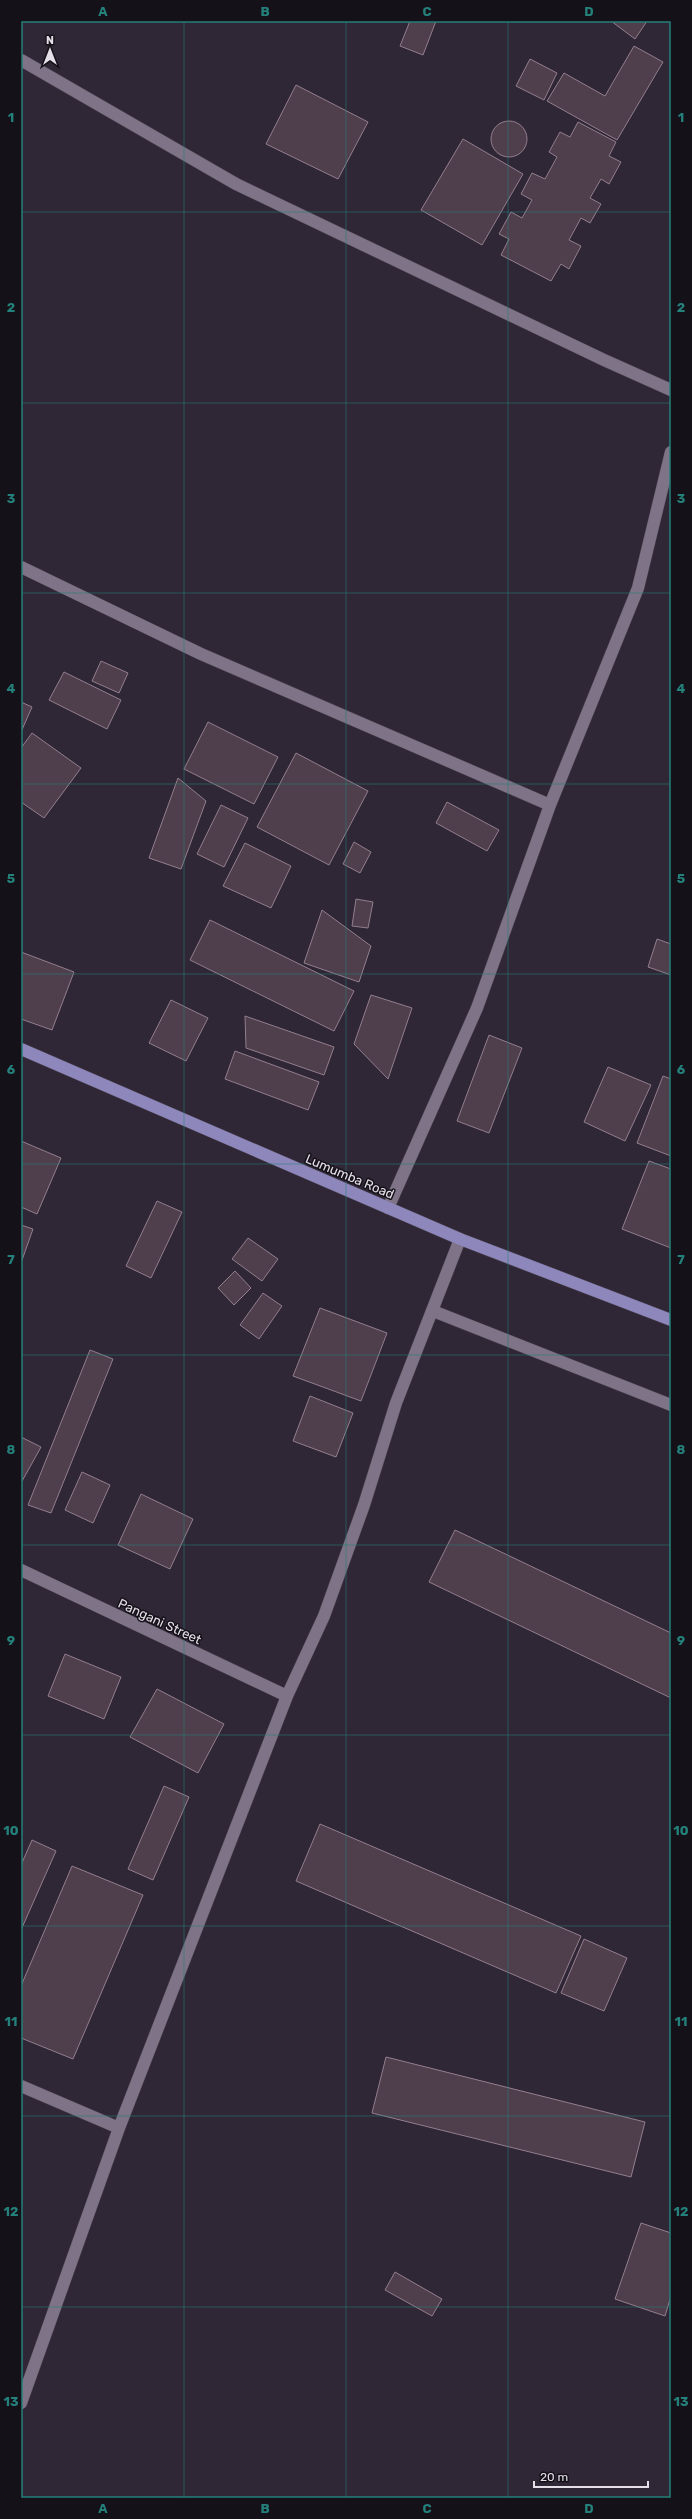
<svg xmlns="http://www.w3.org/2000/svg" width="692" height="2519" font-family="Rubik,sans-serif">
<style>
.building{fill:#4f3e4b;stroke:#937f8e}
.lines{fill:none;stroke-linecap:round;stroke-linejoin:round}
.lane-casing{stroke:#4d4452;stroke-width:13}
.street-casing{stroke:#4d4452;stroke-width:13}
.primary-casing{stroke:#4d4452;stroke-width:13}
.lane{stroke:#7e7387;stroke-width:12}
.street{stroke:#7e7387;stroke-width:12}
.primary{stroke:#8d87bb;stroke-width:12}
.grid{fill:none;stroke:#24807a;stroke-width:1;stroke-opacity:0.55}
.labels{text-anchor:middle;stroke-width:3;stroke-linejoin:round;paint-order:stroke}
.street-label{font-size:13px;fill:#e5dfea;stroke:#151118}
.neatline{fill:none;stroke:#24807a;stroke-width:1.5}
.grid-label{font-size:13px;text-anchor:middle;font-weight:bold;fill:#24807a}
</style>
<rect width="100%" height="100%" fill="#2f2636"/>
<path class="building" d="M 410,21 L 436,21 L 423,55 L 400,46 Z
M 611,21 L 647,21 L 635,39 Z
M 634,46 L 663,62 L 617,140 L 547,101 L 564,73 L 605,96 Z
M 530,59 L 557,73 L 544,100 L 516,86 Z
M 296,85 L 368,122 L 338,179 L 266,144 Z
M491 139a18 18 0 1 1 36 0a18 18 0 1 1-36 0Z
M 578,122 L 616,142 L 609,156 L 621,162 L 609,184 L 601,179 L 590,198 L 601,204 L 590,223 L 581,218 L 569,240 L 581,246 L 569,269 L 561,264 L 551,281 L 501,255 L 509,239 L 499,234 L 511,212 L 522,218 L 532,200 L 521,194 L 532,173 L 545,179 L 557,157 L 549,152 L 560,132 L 570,137 Z
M 463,139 L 523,174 L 482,245 L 421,210 Z
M 101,661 L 128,673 L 119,693 L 92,681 Z
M 64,672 L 121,700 L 107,729 L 49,700 Z
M 21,702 L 32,707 L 21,732 Z
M 208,722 L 278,757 L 254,804 L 184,769 Z
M 32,733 L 81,768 L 44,818 L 21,802 L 21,748 Z
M 296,753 L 368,791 L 329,865 L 257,827 Z
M 178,778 L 206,801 L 181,869 L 149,858 Z
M 447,802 L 499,830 L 487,851 L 436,823 Z
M 221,805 L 248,818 L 224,867 L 197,854 Z
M 354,842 L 371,852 L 360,873 L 343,864 Z
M 245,843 L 291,866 L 271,908 L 223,886 Z
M 356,899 L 373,902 L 368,928 L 352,926 Z
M 322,910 L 371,946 L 359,982 L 304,963 Z
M 210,920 L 354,991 L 334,1031 L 190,960 Z
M 657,939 L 671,944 L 671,975 L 648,967 Z
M 21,952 L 74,972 L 52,1030 L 21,1019 Z
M 371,995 L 412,1008 L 388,1079 L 354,1044 Z
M 171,1000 L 208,1018 L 186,1061 L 149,1043 Z
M 245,1016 L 334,1047 L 324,1075 L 246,1048 Z
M 489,1035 L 522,1048 L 489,1133 L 457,1121 Z
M 235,1051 L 319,1082 L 308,1110 L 225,1079 Z
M 608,1067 L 651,1085 L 625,1141 L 584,1122 Z
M 663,1076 L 671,1079 L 671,1156 L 637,1143 Z
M 21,1141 L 61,1158 L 37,1214 L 21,1207 Z
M 649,1161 L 671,1169 L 671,1248 L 622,1229 Z
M 157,1201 L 182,1212 L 151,1278 L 126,1266 Z
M 21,1225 L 33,1229 L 21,1263 Z
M 248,1238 L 278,1259 L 262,1281 L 232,1259 Z
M 235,1271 L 251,1288 L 234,1305 L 218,1288 Z
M 263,1293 L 282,1306 L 259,1339 L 240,1325 Z
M 320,1308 L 387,1333 L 361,1401 L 293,1376 Z
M 90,1350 L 113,1359 L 51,1513 L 28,1505 Z
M 310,1396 L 353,1413 L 336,1457 L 293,1441 Z
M 21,1437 L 41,1447 L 21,1483 Z
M 82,1472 L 110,1485 L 93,1523 L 65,1510 Z
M 141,1494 L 193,1519 L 170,1569 L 118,1545 Z
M 455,1530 L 671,1633 L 671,1698 L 429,1582 Z
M 65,1654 L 121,1677 L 104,1719 L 48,1696 Z
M 157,1689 L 224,1724 L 198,1773 L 130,1737 Z
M 164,1786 L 189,1797 L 153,1880 L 128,1869 Z
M 320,1824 L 581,1936 L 556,1993 L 296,1881 Z
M 32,1840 L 56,1851 L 21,1930 L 21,1865 Z
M 72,1866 L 143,1895 L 73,2059 L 21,2038 L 21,1986 Z
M 584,1939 L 627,1958 L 604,2011 L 561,1993 Z
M 386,2057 L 645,2122 L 631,2177 L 372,2113 Z
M 641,2223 L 671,2233 L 671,2296 L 665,2316 L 615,2299 Z
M 395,2272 L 442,2299 L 432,2316 L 385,2290 Z"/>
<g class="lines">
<defs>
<path id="lane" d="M 433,1311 L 671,1405"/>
<path id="street" d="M 21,60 L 236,184 L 604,360 L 671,390
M 21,567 L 201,654 L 550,805
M 388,1208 L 477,1008 L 550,805 L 638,588 L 671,452
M 21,1570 L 287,1696
M 21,2086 L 119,2128
M 21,2403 L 119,2128 L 287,1696 L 324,1616 L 364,1505 L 396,1403 L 460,1239"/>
<path id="primary" d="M 21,1049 L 460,1239 L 671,1320"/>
</defs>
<use href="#lane" class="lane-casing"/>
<use href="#street" class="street-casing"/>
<use href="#primary" class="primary-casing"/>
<use href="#lane" class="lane"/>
<use href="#street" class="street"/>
<use href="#primary" class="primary"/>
</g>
<path class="grid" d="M 184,21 L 184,2498M 346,21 L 346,2498M 508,21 L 508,2498M 21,212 L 671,212M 21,403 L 671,403M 21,593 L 671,593M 21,784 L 671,784M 21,974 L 671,974M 21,1164 L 671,1164M 21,1355 L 671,1355M 21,1545 L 671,1545M 21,1735 L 671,1735M 21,1926 L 671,1926M 21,2116 L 671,2116M 21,2307 L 671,2307"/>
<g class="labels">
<g class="street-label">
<text transform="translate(350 1176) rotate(23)" y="5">Lumumba Road</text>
<text transform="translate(160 1621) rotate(25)" y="5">Pangani Street</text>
</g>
</g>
<rect width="692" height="2519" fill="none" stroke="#151118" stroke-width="44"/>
<g transform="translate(50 50)" stroke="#151118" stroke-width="3" paint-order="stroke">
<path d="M0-3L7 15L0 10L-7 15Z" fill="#e5dfea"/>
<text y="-6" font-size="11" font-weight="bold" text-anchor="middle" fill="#e5dfea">N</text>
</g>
<path d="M534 2481v6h114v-6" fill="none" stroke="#e5dfea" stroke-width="2"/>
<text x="540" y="2481" font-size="12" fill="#e5dfea" stroke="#151118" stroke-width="3" paint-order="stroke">20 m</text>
<rect x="22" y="22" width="648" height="2475" class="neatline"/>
<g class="grid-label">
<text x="103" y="16">A</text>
<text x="265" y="16">B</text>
<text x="427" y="16">C</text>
<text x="589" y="16">D</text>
<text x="11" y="122">1</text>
<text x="681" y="122">1</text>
<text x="11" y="312">2</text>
<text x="681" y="312">2</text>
<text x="11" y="503">3</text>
<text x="681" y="503">3</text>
<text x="11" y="693">4</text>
<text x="681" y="693">4</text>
<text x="11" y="883">5</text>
<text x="681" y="883">5</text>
<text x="11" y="1074">6</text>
<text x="681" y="1074">6</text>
<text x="11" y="1264">7</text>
<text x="681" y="1264">7</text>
<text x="11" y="1454">8</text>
<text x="681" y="1454">8</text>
<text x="11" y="1645">9</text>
<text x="681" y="1645">9</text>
<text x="11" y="1835">10</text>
<text x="681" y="1835">10</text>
<text x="11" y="2026">11</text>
<text x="681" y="2026">11</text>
<text x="11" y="2216">12</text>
<text x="681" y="2216">12</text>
<text x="11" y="2406">13</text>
<text x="681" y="2406">13</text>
<text x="103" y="2513">A</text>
<text x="265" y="2513">B</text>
<text x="427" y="2513">C</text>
<text x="589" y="2513">D</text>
</g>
</svg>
